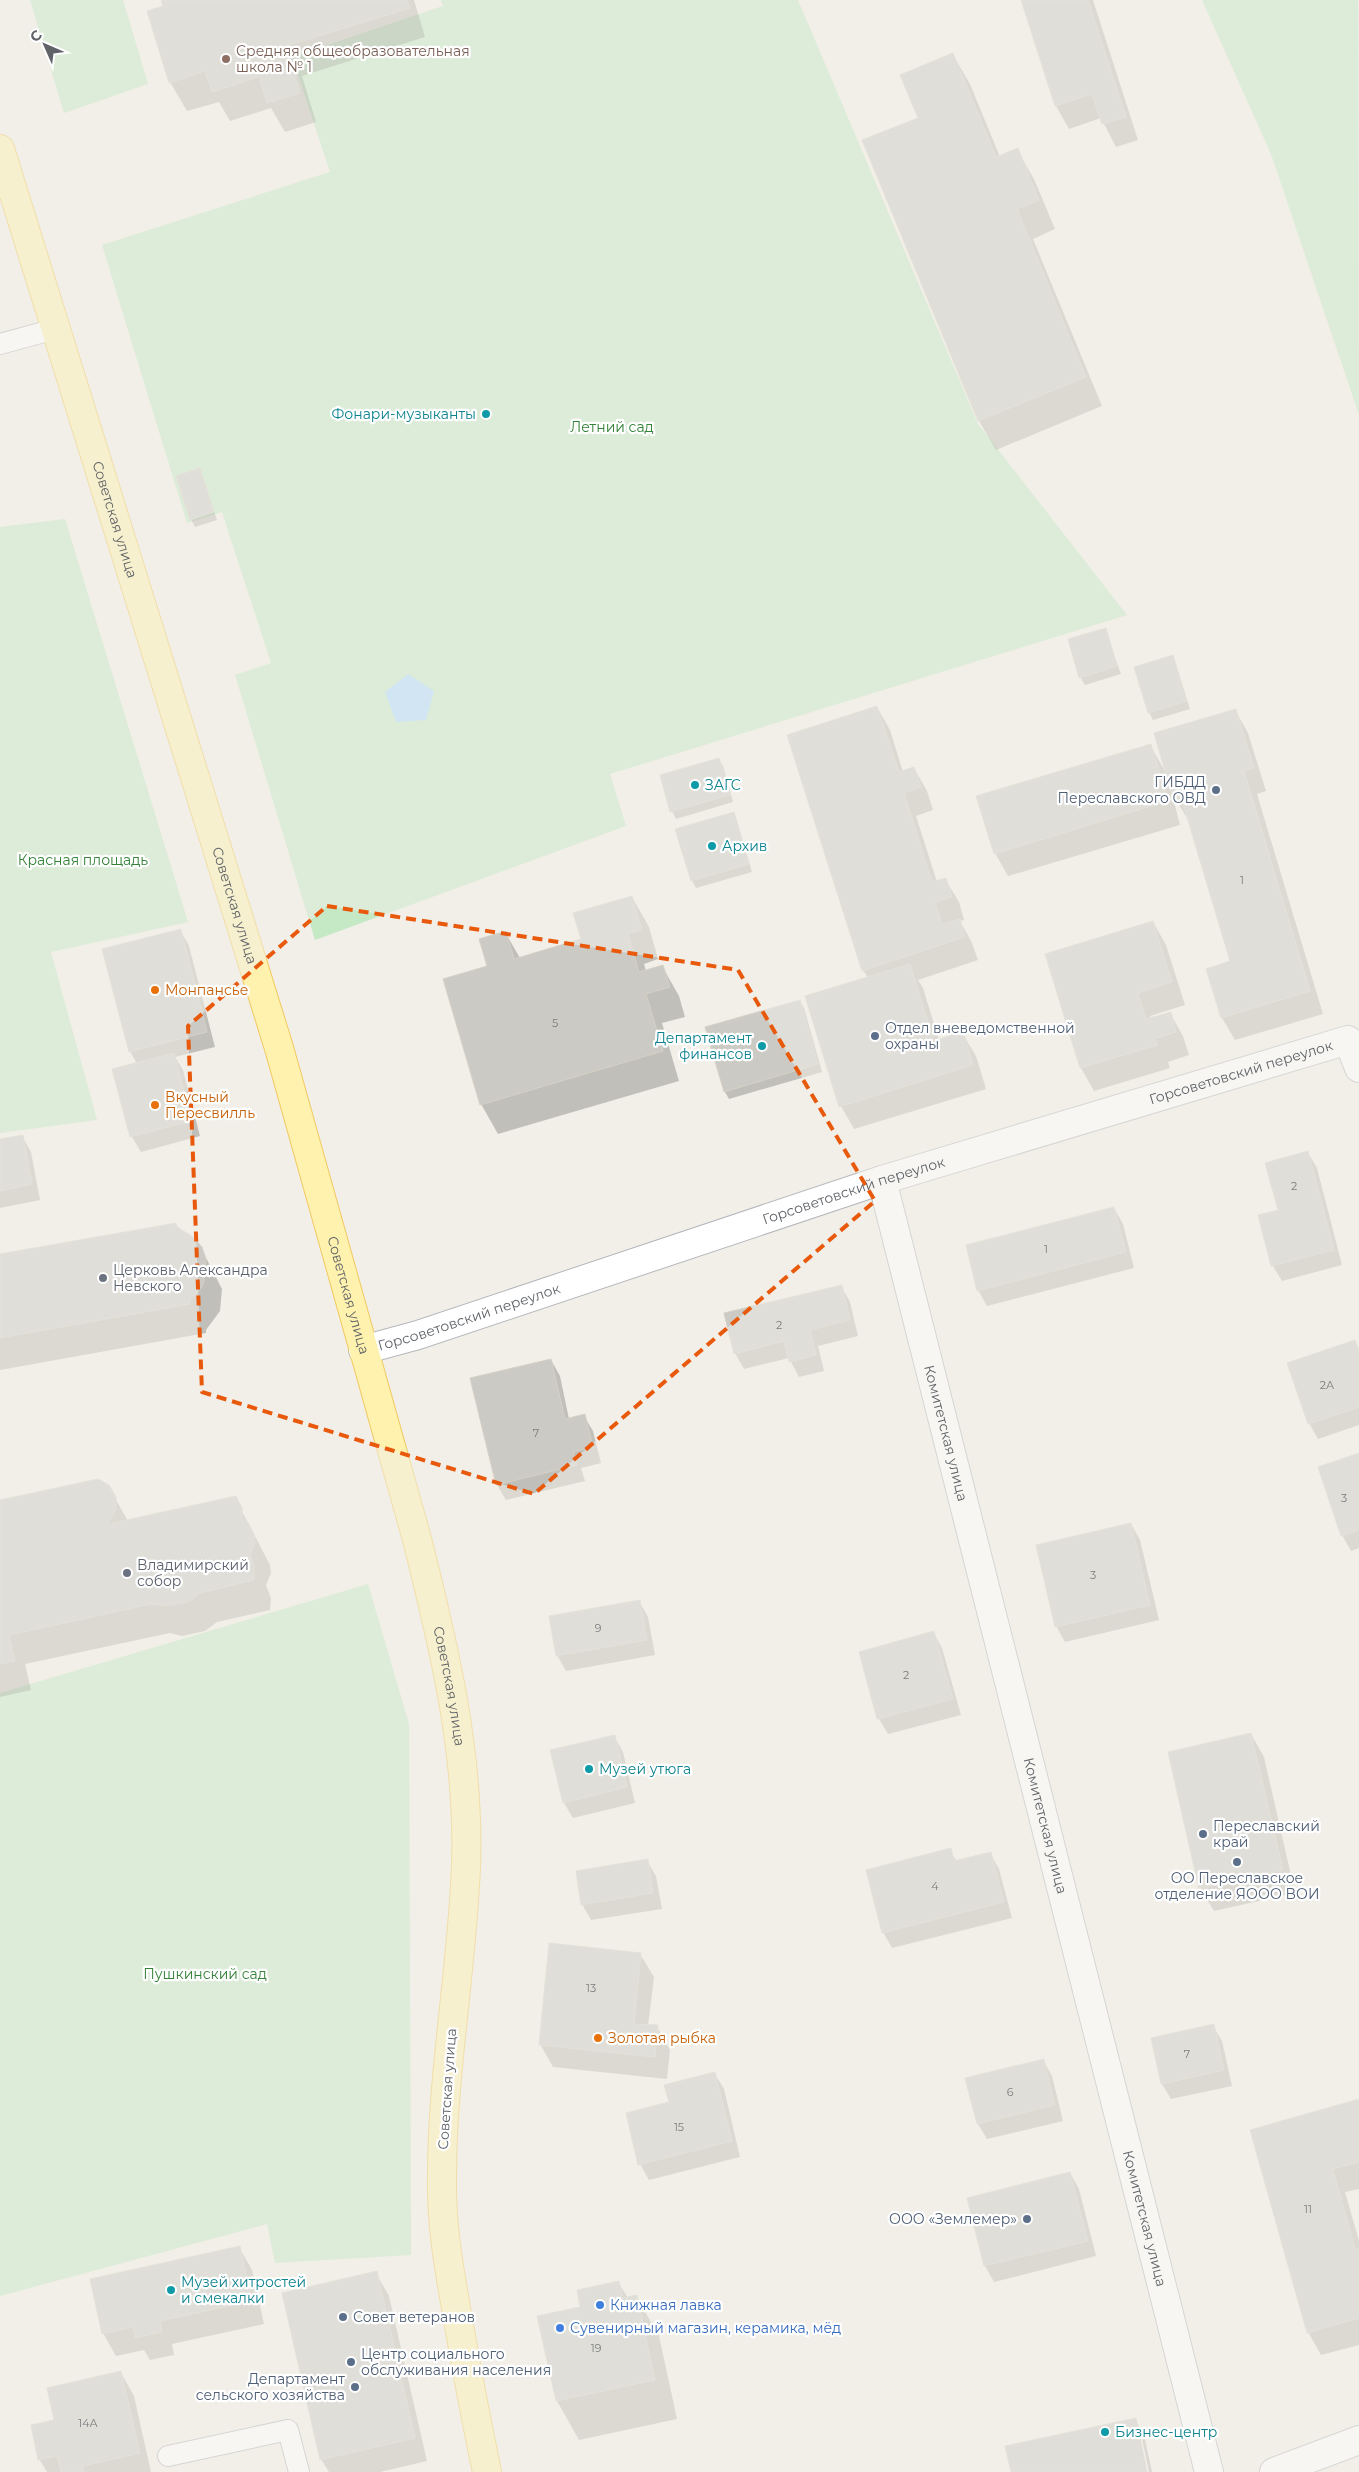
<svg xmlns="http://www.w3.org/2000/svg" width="1359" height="2472" font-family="Montserrat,sans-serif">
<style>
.green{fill:#c5e8c5}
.water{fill:#aadaff}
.shadow{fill:#0003}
.building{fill:#cccac5;stroke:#d6d1c6}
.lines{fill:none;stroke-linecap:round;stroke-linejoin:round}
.service-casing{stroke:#b5b8bc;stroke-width:22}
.minor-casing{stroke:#b5b8bc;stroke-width:30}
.tertiary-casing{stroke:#b5b8bc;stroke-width:30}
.primary-casing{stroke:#f2c960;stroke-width:30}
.service{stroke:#fff;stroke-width:20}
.minor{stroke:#fff;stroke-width:28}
.tertiary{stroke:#fff;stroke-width:28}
.primary{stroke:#fff2af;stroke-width:28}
.marked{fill:none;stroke:#e8590c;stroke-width:4;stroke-dasharray:10 6;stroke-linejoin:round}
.education-dot{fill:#8d6e63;stroke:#fff;stroke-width:2}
.culture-dot{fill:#0f9aa8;stroke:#fff;stroke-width:2}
.service-dot{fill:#5c6f8a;stroke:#fff;stroke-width:2}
.food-dot{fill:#e8710a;stroke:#fff;stroke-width:2}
.worship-dot{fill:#6b7280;stroke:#fff;stroke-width:2}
.shop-dot{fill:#3f7fe0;stroke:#fff;stroke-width:2}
.labels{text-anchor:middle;stroke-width:4.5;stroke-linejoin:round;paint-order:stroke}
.number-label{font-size:11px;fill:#7a7d7f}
.education-label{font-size:14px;fill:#785e54;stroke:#fff;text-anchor:start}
.culture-label{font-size:14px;fill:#0d838f;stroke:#fff;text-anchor:start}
.park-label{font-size:14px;fill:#348238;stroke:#fff}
.street-label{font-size:14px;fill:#5f6368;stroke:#fff}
.service-label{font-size:14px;fill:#4e5e75;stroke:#fff;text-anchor:start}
.food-label{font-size:14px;fill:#c56008;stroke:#fff;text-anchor:start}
.worship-label{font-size:14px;fill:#5b616d;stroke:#fff;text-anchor:start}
.shop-label{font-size:14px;fill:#366cbe;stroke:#fff;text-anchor:start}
</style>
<rect width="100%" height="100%" fill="#f1efe8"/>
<path class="green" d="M 30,0 L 123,0 L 148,84 L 64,113 Z
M 441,0 L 798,0 L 978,424 L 1127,615 L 610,774 L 626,826 L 315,940 L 235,675 L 271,663 L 222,512 L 187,523 L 102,245 L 330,172 L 292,57 L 443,6 Z
M 1202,0 L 1358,0 L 1359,415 L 1271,154 Z
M 65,519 L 188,922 L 51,952 L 97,1120 L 0,1133 L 0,527 Z
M 368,1584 L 409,1724 L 411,2255 L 275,2263 L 267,2224 L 0,2296 L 0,1693 Z"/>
<path class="water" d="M 408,674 L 434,691 L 426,720 L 396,722 L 385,692 Z"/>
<path class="shadow" d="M 162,0 L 414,0 L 425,37 L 302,76 L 316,122 L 285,132 L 271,108 L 230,121 L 219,102 L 187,111 L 170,82 Z
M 1022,0 L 1093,0 L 1138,140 L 1116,147 L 1101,118 L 1069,129 L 1056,106 Z
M 953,55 L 970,84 L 1000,157 L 1017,150 L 1034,179 L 1055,229 L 1033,239 L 1102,406 L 996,450 L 979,421 L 919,118 Z
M 199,470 L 217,520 L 195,527 L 191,519 Z
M 1105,630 L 1121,674 L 1085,685 L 1080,677 Z
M 1173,657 L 1190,709 L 1153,720 L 1149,712 Z
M 877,707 L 890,730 L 903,772 L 914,768 L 927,791 L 933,810 L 916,816 L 937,882 L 945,879 L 959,902 L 964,920 L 960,921 L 972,943 L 978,960 L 918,980 L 923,988 L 939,1040 L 962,1033 L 976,1056 L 986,1089 L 854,1129 L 841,1106 L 868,978 L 863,970 Z
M 1235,710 L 1248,733 L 1266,791 L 1257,794 L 1323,1014 L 1235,1040 L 1222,1018 L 1232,962 L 1189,821 L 1172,794 L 1180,825 L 1008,876 L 995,853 L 1150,745 L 1165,771 Z
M 719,759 L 723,766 L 733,802 L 676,819 L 672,811 Z
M 733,813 L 737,821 L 752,872 L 696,888 L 692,880 Z
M 632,897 L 649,927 L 658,959 L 644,964 L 646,971 L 662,966 L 679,996 L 685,1017 L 662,1023 L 679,1081 L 498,1134 L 481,1104 L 488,967 L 505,932 L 520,958 L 582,940 Z
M 1153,922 L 1166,945 L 1185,1005 L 1150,1016 L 1151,1019 L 1170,1013 L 1183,1036 L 1189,1055 L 1168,1062 L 1170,1068 L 1094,1091 L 1081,1068 L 1047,955 Z
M 180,930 L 189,946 L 215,1047 L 175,1057 L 183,1070 L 200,1136 L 141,1152 L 132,1137 L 114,1070 L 137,1064 L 130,1051 Z
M 799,1001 L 804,1008 L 822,1072 L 729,1099 L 725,1092 L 707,1028 Z
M 22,1136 L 31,1152 L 40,1200 L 0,1208 L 0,1140 Z
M 1308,1153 L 1317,1168 L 1342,1265 L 1282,1281 L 1273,1266 L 1260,1216 L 1279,1211 Z
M 1114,1208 L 1123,1224 L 1134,1268 L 987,1306 L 978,1290 Z
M 175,1224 L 201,1248 L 222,1289 L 220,1311 L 206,1330 L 206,1333 L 0,1370 L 0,1255 Z
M 841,1286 L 850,1302 L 858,1336 L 818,1346 L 824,1371 L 799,1377 L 789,1358 L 744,1369 L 735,1353 Z
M 1355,1341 L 1359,1349 L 1359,1425 L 1318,1439 L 1309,1423 Z
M 551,1360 L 560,1376 L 569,1419 L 584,1416 L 593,1431 L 601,1463 L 581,1468 L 585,1481 L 506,1500 L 497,1485 Z
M 1359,1455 L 1359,1548 L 1351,1551 L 1342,1535 Z
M 108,1486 L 128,1521 L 235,1498 L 270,1565 L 271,1573 L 266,1585 L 271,1598 L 270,1610 L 217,1622 L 205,1631 L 182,1636 L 170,1633 L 25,1664 L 31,1690 L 0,1697 L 0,1502 Z
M 1131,1524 L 1140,1540 L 1159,1620 L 1065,1642 L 1056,1626 Z
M 639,1601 L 648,1617 L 655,1655 L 566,1671 L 557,1655 Z
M 933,1632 L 942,1648 L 961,1715 L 888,1734 L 879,1719 L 860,1652 Z
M 1251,1734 L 1264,1757 L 1295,1893 L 1214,1911 L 1200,1888 Z
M 614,1736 L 623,1752 L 635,1803 L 573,1818 L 564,1803 Z
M 950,1850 L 957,1862 L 990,1853 L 999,1869 L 1012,1918 L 892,1948 L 883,1932 Z
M 647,1861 L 656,1876 L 662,1909 L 591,1920 L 582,1904 Z
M 640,1954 L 654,1977 L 648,2026 L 657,2027 L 670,2050 L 667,2079 L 553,2067 L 540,2044 Z
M 1213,2026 L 1222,2041 L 1232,2086 L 1171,2099 L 1162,2084 L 1152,2039 Z
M 1043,2060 L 1052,2076 L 1063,2121 L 987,2139 L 978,2124 Z
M 715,2074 L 724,2089 L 740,2157 L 649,2180 L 640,2164 L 670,2103 Z
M 1359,2101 L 1359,2189 L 1345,2192 L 1359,2241 L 1359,2345 L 1321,2355 L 1308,2332 L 1252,2131 Z
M 1070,2173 L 1079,2189 L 1096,2256 L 994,2282 L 985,2266 L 969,2199 Z
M 239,2247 L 252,2270 L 264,2324 L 172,2344 L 174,2355 L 150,2360 L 144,2350 L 116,2356 L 103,2333 Z
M 376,2273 L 389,2296 L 427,2461 L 380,2472 L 329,2472 L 321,2459 Z
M 618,2282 L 628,2298 L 636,2296 L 659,2336 L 677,2419 L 579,2440 L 557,2401 L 538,2317 L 581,2308 Z
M 121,2373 L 134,2396 L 151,2472 L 47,2472 L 39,2459 L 55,2421 Z
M 1135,2419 L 1144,2435 L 1152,2472 L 1149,2472 L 1141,2434 L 1138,2434 L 1146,2472 L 1012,2472 Z"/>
<path class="building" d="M 161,0 L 407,0 L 410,8 L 286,46 L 300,93 L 267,103 L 259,77 L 212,92 L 205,71 L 169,83 L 147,11 L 163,6 Z
M 1021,0 L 1088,0 L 1126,117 L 1102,124 L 1092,94 L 1055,106 Z
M 953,53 L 996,157 L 1018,148 L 1039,200 L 1017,209 L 1086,377 L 978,421 L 862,140 L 918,118 L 900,75 Z
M 200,468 L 214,512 L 190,520 L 176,476 Z
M 1106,628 L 1117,666 L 1079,678 L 1068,639 Z
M 1173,655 L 1187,701 L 1148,713 L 1134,667 Z
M 877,706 L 899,772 L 914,767 L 921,787 L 904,793 L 932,882 L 946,878 L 952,897 L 935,902 L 942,924 L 960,919 L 965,937 L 862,971 L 787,735 Z
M 1236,709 L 1254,768 L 1244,771 L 1310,991 L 1221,1018 L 1206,969 L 1230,961 L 1181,797 L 1173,799 L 1154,733 Z
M 1151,744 L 1168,801 L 994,854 L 976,796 Z
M 719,758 L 730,795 L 670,812 L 660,775 Z
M 734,812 L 749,864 L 691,881 L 675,829 Z
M 632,896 L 642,930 L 628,934 L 639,972 L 663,965 L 670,987 L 646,994 L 663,1051 L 480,1105 L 443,979 L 487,966 L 479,939 L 506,931 L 514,959 L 581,939 L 573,913 Z
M 1153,921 L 1172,982 L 1138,993 L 1146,1019 L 1171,1012 L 1176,1032 L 1155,1039 L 1158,1045 L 1080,1068 L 1045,954 Z
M 181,929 L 207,1032 L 129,1052 L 102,949 Z
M 910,964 L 934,1041 L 963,1031 L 973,1065 L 839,1107 L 805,996 Z
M 800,1000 L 818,1064 L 724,1092 L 705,1027 Z
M 174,1053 L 192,1121 L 130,1137 L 112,1069 Z
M 23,1135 L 32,1184 L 0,1191 L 0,1139 Z
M 1308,1151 L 1334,1250 L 1271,1266 L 1258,1215 L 1278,1210 L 1265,1163 Z
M 1114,1207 L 1126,1252 L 977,1291 L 966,1245 Z
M 176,1223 L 177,1227 L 193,1237 L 202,1247 L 206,1259 L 204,1281 L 200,1290 L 190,1300 L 190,1304 L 0,1338 L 0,1254 Z
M 842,1285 L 850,1320 L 810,1330 L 816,1355 L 789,1362 L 784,1341 L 734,1354 L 724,1313 Z
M 1355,1340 L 1359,1351 L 1359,1407 L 1308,1424 L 1287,1363 Z
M 551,1359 L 565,1419 L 585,1414 L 593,1447 L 573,1452 L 577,1465 L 496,1485 L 470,1378 Z
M 1359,1453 L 1359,1530 L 1341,1536 L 1318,1467 Z
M 98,1479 L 109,1485 L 116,1497 L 116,1510 L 108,1524 L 236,1496 L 242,1508 L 242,1518 L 249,1524 L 254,1534 L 255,1543 L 250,1555 L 254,1565 L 254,1580 L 200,1593 L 188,1602 L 165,1606 L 152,1604 L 9,1635 L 15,1661 L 0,1664 L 0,1500 Z
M 1131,1523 L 1150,1605 L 1055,1627 L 1036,1545 Z
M 640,1600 L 647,1640 L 556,1656 L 549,1616 Z
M 934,1631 L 953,1699 L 877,1719 L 859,1652 Z
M 1251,1733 L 1283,1870 L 1199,1889 L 1168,1752 Z
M 615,1735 L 627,1787 L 563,1803 L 550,1750 Z
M 951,1848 L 954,1861 L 991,1852 L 1004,1902 L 882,1933 L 866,1870 Z
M 648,1859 L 653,1893 L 581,1905 L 576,1871 Z
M 549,1943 L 641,1953 L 634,2024 L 658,2025 L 655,2057 L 539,2045 Z
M 1214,2024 L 1224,2070 L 1161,2084 L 1151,2038 Z
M 1044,2059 L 1055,2105 L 977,2124 L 965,2078 Z
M 715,2072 L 732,2141 L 638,2165 L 626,2113 L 669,2102 L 664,2085 Z
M 1359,2099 L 1359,2162 L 1333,2169 L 1355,2249 L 1359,2248 L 1359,2318 L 1307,2333 L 1250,2130 Z
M 1070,2172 L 1088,2241 L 984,2266 L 967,2198 Z
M 240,2246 L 252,2301 L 160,2321 L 162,2332 L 135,2338 L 133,2327 L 102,2334 L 90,2279 Z
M 377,2271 L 415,2438 L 320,2460 L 282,2293 Z
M 619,2281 L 623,2298 L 637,2295 L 655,2380 L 556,2401 L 537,2316 L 580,2307 L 577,2290 Z
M 121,2371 L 140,2453 L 82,2466 L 84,2472 L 61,2472 L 57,2456 L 38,2460 L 31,2425 L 54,2420 L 47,2388 Z
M 1136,2418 L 1147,2472 L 1011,2472 L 1005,2446 Z"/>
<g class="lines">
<defs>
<path id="service" d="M 0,344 L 55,329
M 168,2456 L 288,2430 L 299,2472"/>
<g id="minor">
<path id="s1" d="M 882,1180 L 1209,2472"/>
<path id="s2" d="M 363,1350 L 418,1335 L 882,1180 L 1348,1040 L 1359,1068"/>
</g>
<path id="tertiary" d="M 1274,2472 L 1359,2440"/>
<g id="primary">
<path id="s3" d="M 0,149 L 279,1048 L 417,1539 C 444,1647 470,1754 466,1866 C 462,1970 442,2073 442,2178 C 441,2224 449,2268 457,2314 C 466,2367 476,2419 487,2472"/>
</g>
</defs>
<use href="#service" class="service-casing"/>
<use href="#minor" class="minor-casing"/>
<use href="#tertiary" class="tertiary-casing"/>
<use href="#primary" class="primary-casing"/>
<use href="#service" class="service"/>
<use href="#minor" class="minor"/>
<use href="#tertiary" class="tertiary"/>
<use href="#primary" class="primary"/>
</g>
<path d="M0 0H1359V2472H0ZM 327,906 L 738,970 L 875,1201 L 534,1494 L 202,1392 L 188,1026 Z" fill="#f1efe8" fill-opacity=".55" fill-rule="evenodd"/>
<path class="marked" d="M 327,906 L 738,970 L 875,1201 L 534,1494 L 202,1392 L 188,1026 Z"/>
<circle class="education-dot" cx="226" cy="59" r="5"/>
<g class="culture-dot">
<circle cx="486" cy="414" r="5"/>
<circle cx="695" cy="785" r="5"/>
<circle cx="712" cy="846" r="5"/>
<circle cx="762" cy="1046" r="5"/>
<circle cx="589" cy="1769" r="5"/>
<circle cx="171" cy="2290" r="5"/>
<circle cx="1105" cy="2432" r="5"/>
</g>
<g class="service-dot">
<circle cx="1216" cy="790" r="5"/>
<circle cx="875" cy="1036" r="5"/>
<circle cx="1203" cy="1834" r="5"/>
<circle cx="1237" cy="1862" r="5"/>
<circle cx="1027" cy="2219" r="5"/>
<circle cx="343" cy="2317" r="5"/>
<circle cx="351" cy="2362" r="5"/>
<circle cx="355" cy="2387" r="5"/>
</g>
<g class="food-dot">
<circle cx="155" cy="990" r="5"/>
<circle cx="155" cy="1105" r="5"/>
<circle cx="598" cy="2038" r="5"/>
</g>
<g class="worship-dot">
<circle cx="103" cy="1278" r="5"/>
<circle cx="127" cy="1573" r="5"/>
</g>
<g class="shop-dot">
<circle cx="600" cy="2305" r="5"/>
<circle cx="560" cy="2328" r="5"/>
</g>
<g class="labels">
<g class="number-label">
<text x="1242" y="884">1</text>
<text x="555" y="1027">5</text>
<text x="1294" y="1190">2</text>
<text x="1046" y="1253">1</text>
<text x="779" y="1329">2</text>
<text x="1327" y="1389">2А</text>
<text x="536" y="1437">7</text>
<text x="1344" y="1502">3</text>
<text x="1093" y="1579">3</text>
<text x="598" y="1632">9</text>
<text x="906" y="1679">2</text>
<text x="935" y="1890">4</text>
<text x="591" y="1992">13</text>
<text x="1187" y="2058">7</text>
<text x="1010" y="2096">6</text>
<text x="679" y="2131">15</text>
<text x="1308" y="2213">11</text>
<text x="596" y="2352">19</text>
<text x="88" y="2427">14А</text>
</g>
<g class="education-label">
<text x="236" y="56">Средняя общеобразовательная<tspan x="236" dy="16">школа № 1</tspan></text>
</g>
<g class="culture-label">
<text x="476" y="419" text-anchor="end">Фонари-музыканты</text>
<text x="705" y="790">ЗАГС</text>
<text x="722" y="851">Архив</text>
<text x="752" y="1043" text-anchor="end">Департамент<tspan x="752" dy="16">финансов</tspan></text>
<text x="599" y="1774">Музей утюга</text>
<text x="181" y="2287">Музей хитростей<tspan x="181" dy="16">и смекалки</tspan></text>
<text x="1115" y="2437">Бизнес-центр</text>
</g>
<g class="park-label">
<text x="612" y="432">Летний сад</text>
<text x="83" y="865">Красная площадь</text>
<text x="205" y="1979">Пушкинский сад</text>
</g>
<g class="street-label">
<text dy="5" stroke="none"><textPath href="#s3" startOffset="388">Советская улица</textPath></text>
<text dy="5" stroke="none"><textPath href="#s3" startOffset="792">Советская улица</textPath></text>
<text dy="5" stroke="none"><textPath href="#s2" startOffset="921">Горсоветовский переулок</textPath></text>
<text dy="5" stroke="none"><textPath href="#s2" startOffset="516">Горсоветовский переулок</textPath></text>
<text dy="5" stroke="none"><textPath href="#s3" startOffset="1198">Советская улица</textPath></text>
<text dy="5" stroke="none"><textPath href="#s2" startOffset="111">Горсоветовский переулок</textPath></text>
<text dy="5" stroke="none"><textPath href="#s1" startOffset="261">Комитетская улица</textPath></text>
<text dy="5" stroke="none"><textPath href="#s3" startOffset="1602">Советская улица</textPath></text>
<text dy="5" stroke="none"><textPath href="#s1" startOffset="666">Комитетская улица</textPath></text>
<text transform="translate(447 2089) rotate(-86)" y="5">Советская улица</text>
<text dy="5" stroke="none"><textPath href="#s1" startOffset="1071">Комитетская улица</textPath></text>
</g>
<g class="service-label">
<text x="1206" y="787" text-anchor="end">ГИБДД<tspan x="1206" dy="16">Переславского ОВД</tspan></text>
<text x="885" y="1033">Отдел вневедомственной<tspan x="885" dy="16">охраны</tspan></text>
<text x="1213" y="1831">Переславский<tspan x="1213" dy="16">край</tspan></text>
<text x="1237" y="1883" text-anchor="middle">ОО Переславское<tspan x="1237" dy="16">отделение ЯООО ВОИ</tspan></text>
<text x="1017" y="2224" text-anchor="end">ООО «Землемер»</text>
<text x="353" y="2322">Совет ветеранов</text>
<text x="361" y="2359">Центр социального<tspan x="361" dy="16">обслуживания населения</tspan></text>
<text x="345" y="2384" text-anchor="end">Департамент<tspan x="345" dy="16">сельского хозяйства</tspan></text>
</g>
<g class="food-label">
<text x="165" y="995">Монпансье</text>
<text x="165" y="1102">Вкусный<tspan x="165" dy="16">Пересвилль</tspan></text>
<text x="608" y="2043">Золотая рыбка</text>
</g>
<g class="worship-label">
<text x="113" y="1275">Церковь Александра<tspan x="113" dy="16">Невского</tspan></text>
<text x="137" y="1570">Владимирский<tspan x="137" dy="16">собор</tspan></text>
</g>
<g class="shop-label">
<text x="610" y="2310">Книжная лавка</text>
<text x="570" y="2333">Сувенирный магазин, керамика, мёд</text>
</g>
</g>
<g transform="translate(45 45) rotate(315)" stroke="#ffffff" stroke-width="4" paint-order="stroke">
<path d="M0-4L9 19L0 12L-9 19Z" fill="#5f6368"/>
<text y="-8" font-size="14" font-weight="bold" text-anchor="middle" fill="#5f6368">С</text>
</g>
</svg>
